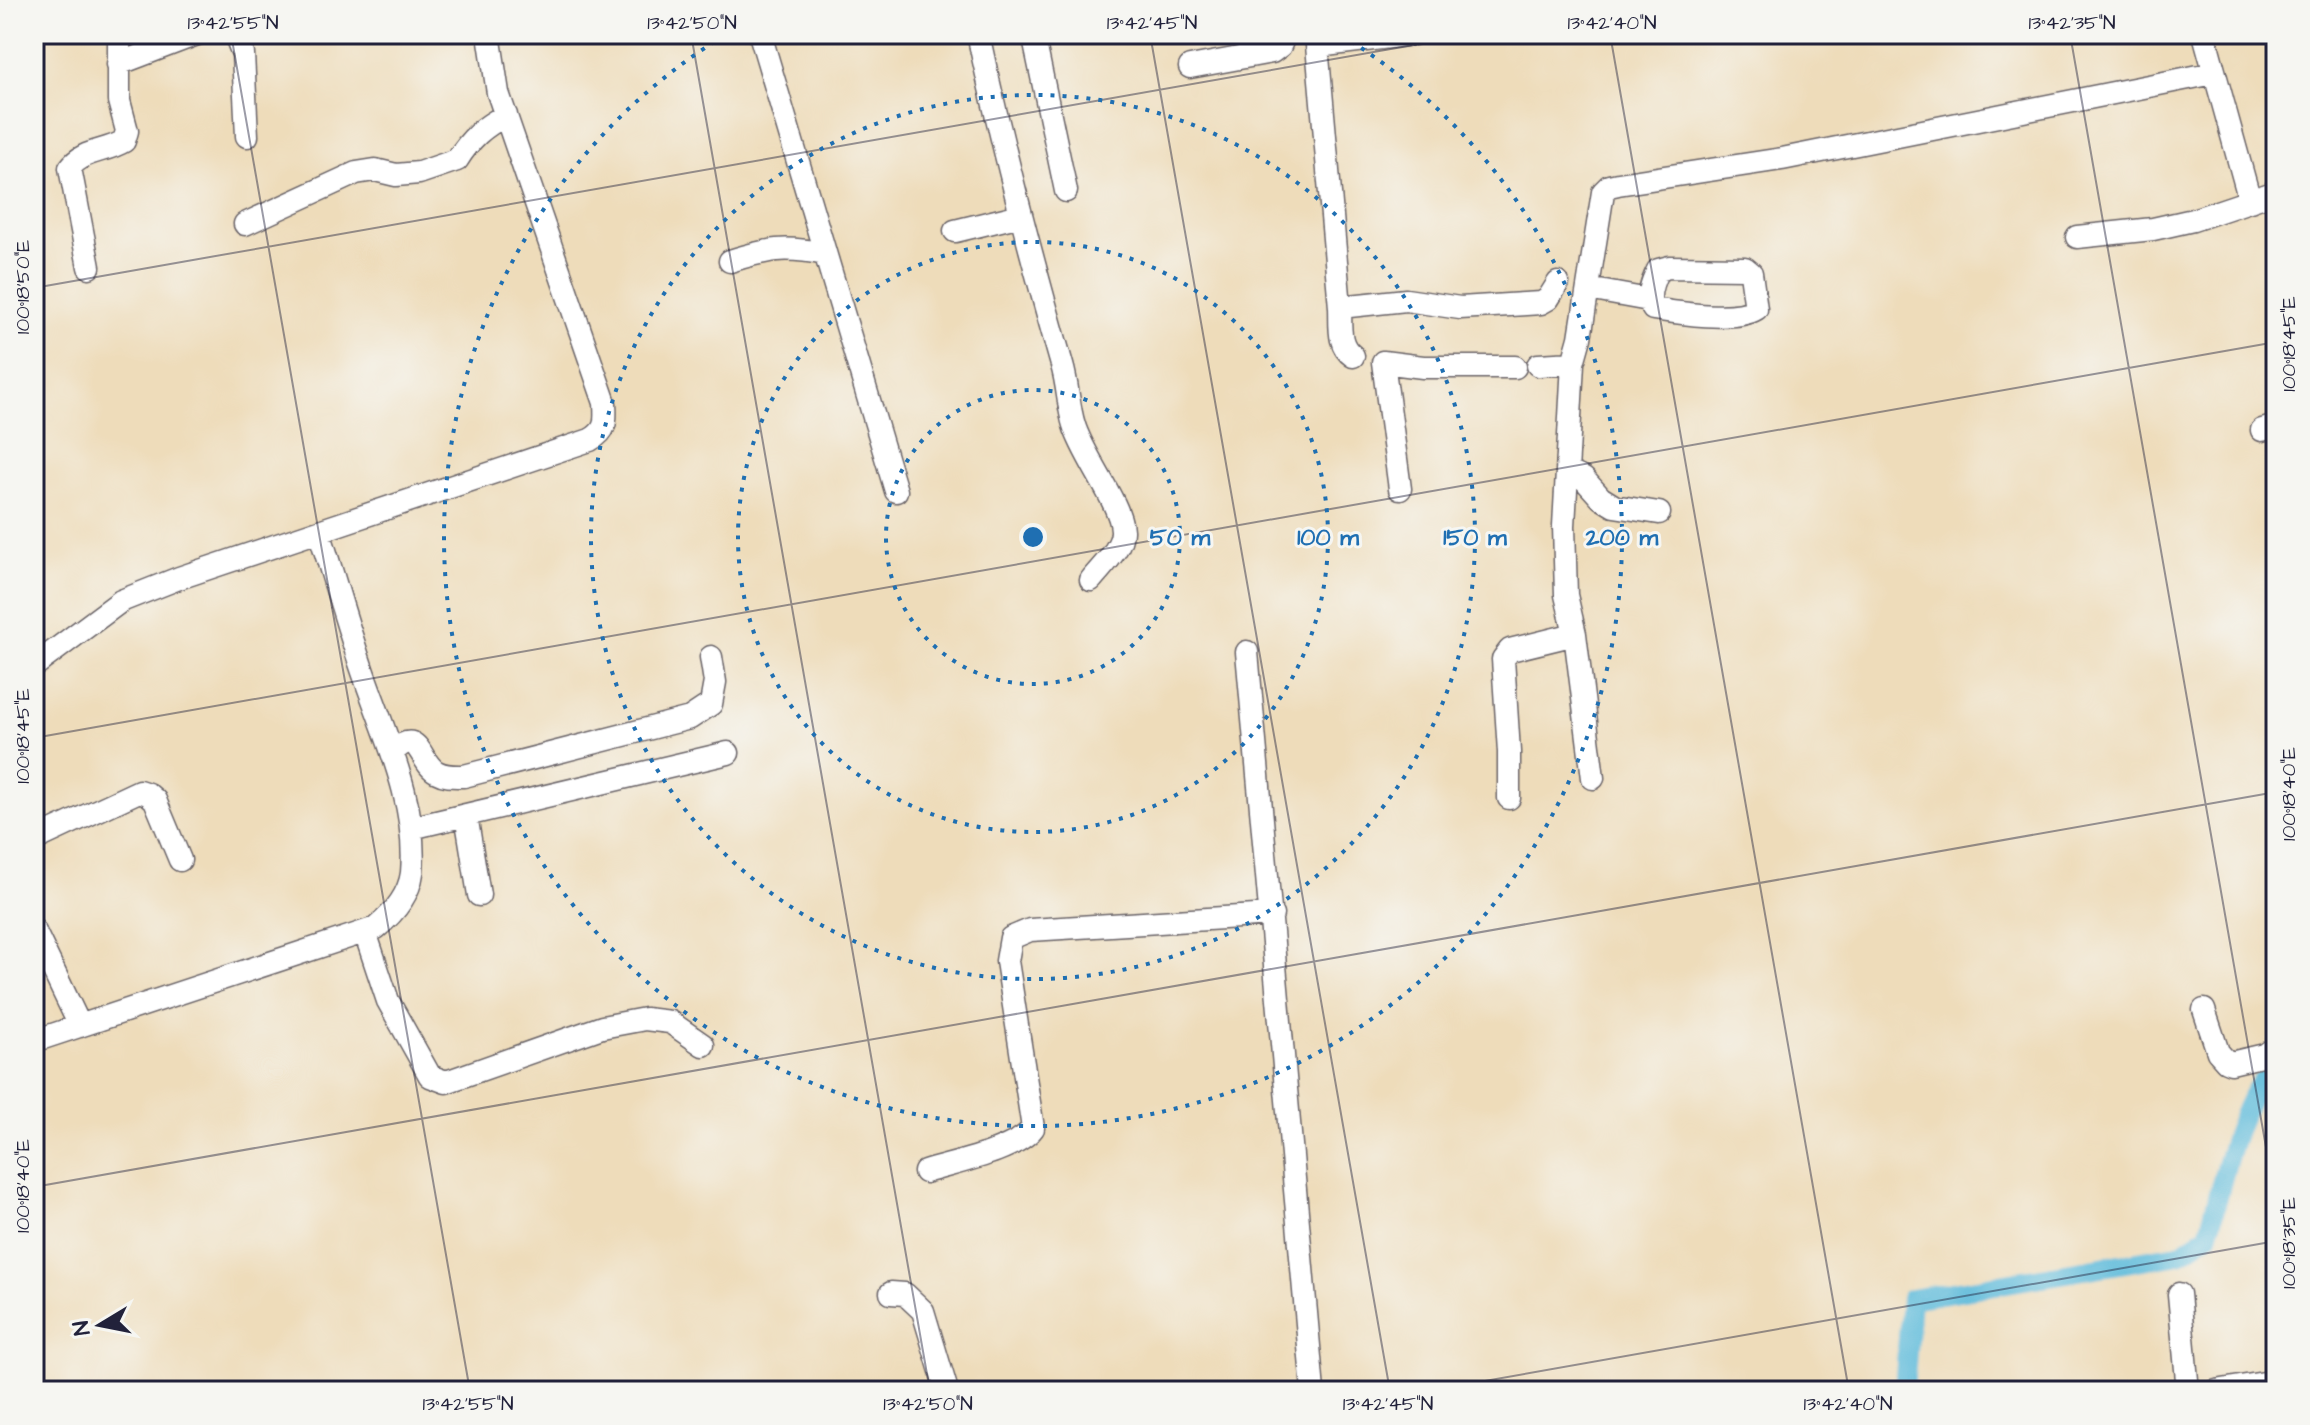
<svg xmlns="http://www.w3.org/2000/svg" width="2310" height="1425" font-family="'Architects Daughter',sans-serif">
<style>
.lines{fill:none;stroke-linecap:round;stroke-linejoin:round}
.canal{stroke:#5bbada;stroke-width:20}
.minor-casing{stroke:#696367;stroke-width:25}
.minor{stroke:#fff;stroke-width:22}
.ticks{fill:none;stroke:#22223b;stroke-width:2;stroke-opacity:0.45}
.ring{fill:none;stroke:#1f6fb2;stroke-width:4;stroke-dasharray:4 8}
.centre{fill:#1f6fb2;stroke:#f6f6f2;stroke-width:4}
.ring-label{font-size:24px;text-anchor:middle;font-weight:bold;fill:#1f6fb2;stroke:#f6f6f2;stroke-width:6;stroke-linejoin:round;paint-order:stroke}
.neatline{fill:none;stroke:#22223b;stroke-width:3}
.ticks-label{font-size:20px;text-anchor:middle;fill:#22223b}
</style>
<rect width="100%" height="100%" fill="#f6f6f2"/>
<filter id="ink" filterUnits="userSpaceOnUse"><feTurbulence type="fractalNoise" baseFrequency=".0125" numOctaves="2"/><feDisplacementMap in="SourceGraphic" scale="16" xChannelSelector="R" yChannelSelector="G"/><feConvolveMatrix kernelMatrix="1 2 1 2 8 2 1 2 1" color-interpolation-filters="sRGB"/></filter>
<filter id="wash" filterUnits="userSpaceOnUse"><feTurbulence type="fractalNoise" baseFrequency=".006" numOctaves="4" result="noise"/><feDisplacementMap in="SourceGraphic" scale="32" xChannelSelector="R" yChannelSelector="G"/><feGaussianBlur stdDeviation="1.8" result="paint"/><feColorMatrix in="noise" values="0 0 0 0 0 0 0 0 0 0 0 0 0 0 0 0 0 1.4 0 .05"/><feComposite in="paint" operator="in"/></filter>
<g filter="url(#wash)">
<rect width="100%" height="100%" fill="#eedcba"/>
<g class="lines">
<path class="canal" d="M 1904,1391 L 1911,1299 L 2179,1254 L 2208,1235 C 2221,1191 2237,1092 2276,1069"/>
</g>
</g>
<g filter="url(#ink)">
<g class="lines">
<defs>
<path id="minor" d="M 235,34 L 243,54 L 247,136
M 760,34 L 896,491
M 978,34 C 1002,146 1031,256 1062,365 C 1068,385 1068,406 1074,425 C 1083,456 1121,504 1122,530 C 1123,548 1101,567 1091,580
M 1033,34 L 1066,191
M 1316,34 L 1340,307 C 1341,325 1337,345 1353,356
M 2204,34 L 2250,201
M 1318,46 L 1413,34
M 118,64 L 197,34
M 1190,67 L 1272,52 L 1280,46 L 1285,34
M 245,224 L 356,173 L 375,170 L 396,175 L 419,173 L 457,160 C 471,138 483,127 506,115
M 955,231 L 1021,215
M 2077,237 L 2153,229 L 2193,220 L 2276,192
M 730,261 C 769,249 784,246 825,254
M 89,267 L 70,168 C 84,149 104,153 124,141 L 127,131 L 119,101 L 119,34
M 1669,267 L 1745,268 L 1751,273 L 1756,309 C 1735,322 1678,313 1653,309 C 1646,297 1652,282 1658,270 Z
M 1588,289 L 1649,300
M 1340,307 L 1406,300 L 1460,308 L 1541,303 L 1548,299 L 1558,283
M 1538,365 L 1573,363
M 2262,430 L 2276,426
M 1567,471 L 1584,479 L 1601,498 L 1614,506 L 1659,513
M 1400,489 L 1383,362 L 1423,367 L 1515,367
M 1247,652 L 1313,1391
M 34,666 L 121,601 L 179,578 L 319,531
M 393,752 C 420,725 419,763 437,772 C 446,777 455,776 464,776 L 690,718 L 711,704 L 715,682 L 711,657
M 1593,778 L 1575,634 L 1566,595 L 1564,526 L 1573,363 L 1580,338 L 1603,192 L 1609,186 L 1618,184 L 1782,159 L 2214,73
M 1509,798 L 1509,752 L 1503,659 L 1510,650 L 1575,634
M 466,815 L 479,895
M 411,828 L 728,753
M 34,840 L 139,791 L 148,794 L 155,800 L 180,860
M 34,930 L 80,1026
M 365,932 L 388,1001 L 430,1076 L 446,1082 L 602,1027 L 645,1019 L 670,1022 L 703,1045
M 2204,1010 L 2218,1052 L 2226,1061 L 2231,1063 L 2265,1055 L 2276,1047
M 34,1041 L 376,928 C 393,914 409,896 412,873 C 418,803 385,736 363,672 C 347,625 334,578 319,531 L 590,440 C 607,431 606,421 605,403 L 498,93 L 489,34
M 925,1172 C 953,1163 1016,1151 1033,1128 L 1007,961 L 1011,938 L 1030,930 L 1272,915
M 891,1293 L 905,1294 L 923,1311 L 947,1391
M 2179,1294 L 2188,1391
M 2216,1391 L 2276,1381"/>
</defs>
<use href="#minor" class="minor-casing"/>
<use href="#minor" class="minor"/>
</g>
</g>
<path class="ticks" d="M 231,34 L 470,1391M 691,34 L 930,1391M 1150,34 L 1390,1391M 1610,34 L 1849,1391M 2070,34 L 2276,1204M 34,288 L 1476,34M 34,738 L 2276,342M 34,1187 L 2276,792M 1428,1391 L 2276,1241"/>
<g class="ring">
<circle cx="1033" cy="537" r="147"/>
<circle cx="1033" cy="537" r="295"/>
<circle cx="1033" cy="537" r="442"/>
<path d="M1341 35A589 589 0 1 1 725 35"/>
</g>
<circle cx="1033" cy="537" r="12" class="centre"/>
<g class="ring-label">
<text x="1180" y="545">50 m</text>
<text x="1328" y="545">100 m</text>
<text x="1475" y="545">150 m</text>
<text x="1622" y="545">200 m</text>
</g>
<rect width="2310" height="1425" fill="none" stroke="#f6f6f2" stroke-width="88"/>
<g transform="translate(100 1325) rotate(260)" stroke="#f6f6f2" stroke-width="6" paint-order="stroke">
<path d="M0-6L14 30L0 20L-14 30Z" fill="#22223b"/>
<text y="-12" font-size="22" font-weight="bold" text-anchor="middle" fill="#22223b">N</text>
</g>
<rect x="44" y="44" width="2222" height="1337" class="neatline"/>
<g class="ticks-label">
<text x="233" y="29">13°42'55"N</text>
<text x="692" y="29">13°42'50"N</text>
<text x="1152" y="29">13°42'45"N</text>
<text x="1612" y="29">13°42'40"N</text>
<text x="2072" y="29">13°42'35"N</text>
<text transform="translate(22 287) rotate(-90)" y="7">100°18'50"E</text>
<text transform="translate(2288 344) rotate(-90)" y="7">100°18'45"E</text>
<text transform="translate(22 736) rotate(-90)" y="7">100°18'45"E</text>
<text transform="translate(2288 794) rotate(-90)" y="7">100°18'40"E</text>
<text transform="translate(22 1186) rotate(-90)" y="7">100°18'40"E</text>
<text transform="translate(2288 1243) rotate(-90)" y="7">100°18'35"E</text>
<text x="468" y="1410">13°42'55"N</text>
<text x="928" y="1410">13°42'50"N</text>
<text x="1388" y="1410">13°42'45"N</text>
<text x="1848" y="1410">13°42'40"N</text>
</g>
</svg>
